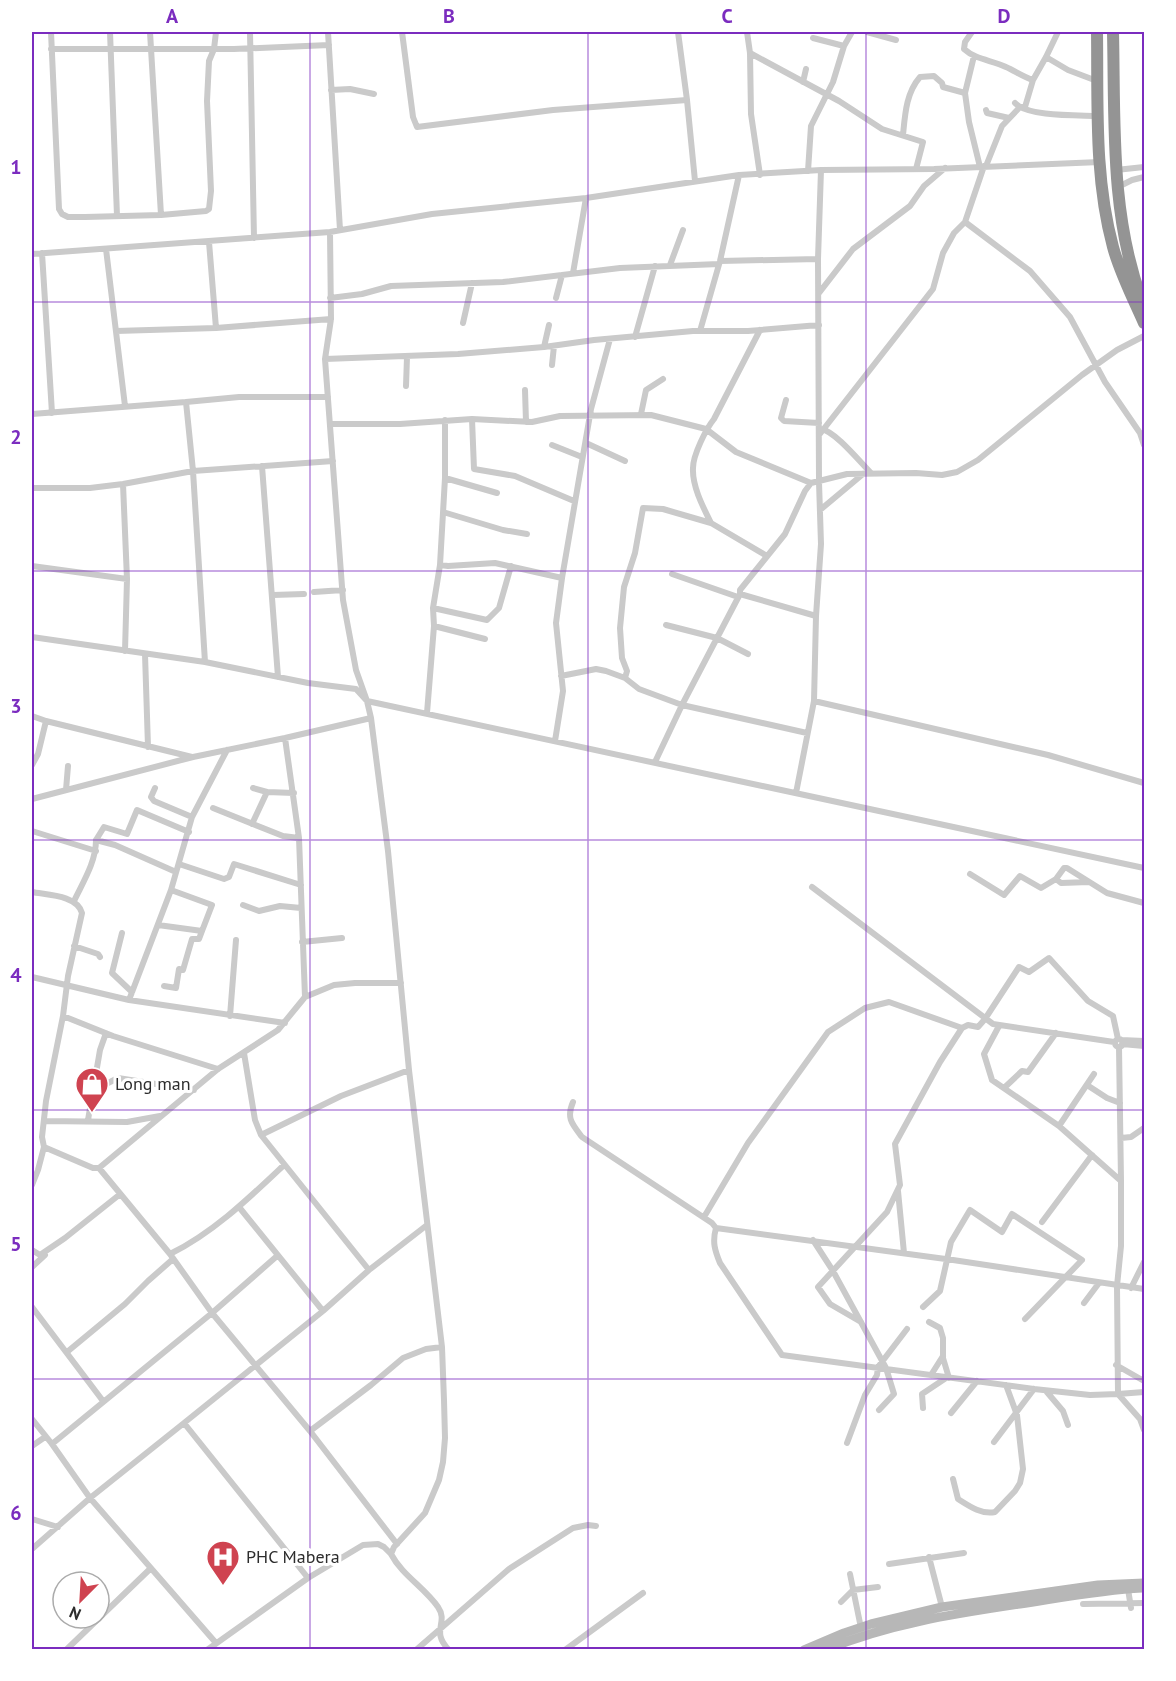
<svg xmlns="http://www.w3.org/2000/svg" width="1176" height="1681" font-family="'PT Sans',sans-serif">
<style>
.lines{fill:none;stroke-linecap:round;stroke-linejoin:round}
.street{stroke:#cacaca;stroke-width:6}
.secondary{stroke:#b7b7b7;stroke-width:9}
.highway{stroke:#949494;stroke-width:12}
.grid{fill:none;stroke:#7b2cbf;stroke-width:1.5;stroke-opacity:0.55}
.labels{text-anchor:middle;stroke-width:6;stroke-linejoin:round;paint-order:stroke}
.poi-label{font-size:18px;fill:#2d2d2d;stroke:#fff;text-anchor:start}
.neatline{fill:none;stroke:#7b2cbf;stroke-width:2}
.grid-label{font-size:20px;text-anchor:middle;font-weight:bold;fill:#7b2cbf}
</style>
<rect width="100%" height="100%" fill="#fff"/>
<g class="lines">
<path class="street" d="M 51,32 L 59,209 L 62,214 L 68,217 L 85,217 L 161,215 L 206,211 L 209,209 L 211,191 L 207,101 L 209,61 L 214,49 L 216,32
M 110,32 L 117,216
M 150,32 L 161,215
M 250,32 L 254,238
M 328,32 L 340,230
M 402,32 L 413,117 L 417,127 L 553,110 L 687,100 L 695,181
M 678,32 L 687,100
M 747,32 L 750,53 L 751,114 L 760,175
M 867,32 L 896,40
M 972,32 L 965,42 L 964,49 C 976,60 992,60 1006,67 C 1015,71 1023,77 1033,80
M 813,38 L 844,46
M 51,49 L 234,49 L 329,45
M 750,53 L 839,101 L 882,129 L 923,142 L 916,169
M 974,56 L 965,93 L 969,122 L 980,167
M 1046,57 L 1068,70 L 1097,81
M 803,82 L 806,69
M 331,90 L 350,89 L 374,94
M 1015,103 C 1028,117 1079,115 1098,116
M 986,110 L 987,113 L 1009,118
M 903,135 C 905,115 906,93 920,77 L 934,76 L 942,83 L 943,87 L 965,93
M 986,166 L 1002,126 L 1020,107 L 1025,107 L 1033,80 L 1046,57 L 1058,32
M 1116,170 L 1144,167
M 808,171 L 811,126 L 833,82 L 844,46 L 852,32
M 1118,187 L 1132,180 L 1144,177
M 965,222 L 1030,271 L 1070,317 L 1105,382 L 1140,433 L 1144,445
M 330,232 L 331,319 L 325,359 L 343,600 L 356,670 L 367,701 L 371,718 L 388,851 L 409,1070 L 442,1347 L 444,1400 L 445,1438 L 443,1462 L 439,1480 L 425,1513 L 394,1547 L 391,1554 C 402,1575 425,1588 438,1607 C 449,1623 430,1631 449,1650
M 209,242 L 216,328
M 106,249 L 125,406
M 42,253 L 52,413
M 32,254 L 330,232 L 432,214 L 586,198 L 739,175 L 821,170 L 934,169 L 1100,162
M 720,261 L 818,259
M 670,265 L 683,230
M 573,273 L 586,198
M 819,293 L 853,249 L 910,206 L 924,186 L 945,168
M 330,298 L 362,294 L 391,286 L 503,282 L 620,268 L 719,264
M 556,298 L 562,275
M 463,323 L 472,283
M 116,331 L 216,328 L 331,319
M 700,331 L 720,261 L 739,175
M 635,337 L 655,266
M 544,347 L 549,325
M 325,359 L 458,354 L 544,347 L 594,340 L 693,331 L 748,331 L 819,325
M 552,365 L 554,346
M 406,386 L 407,357
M 525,390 L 526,422
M 786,400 L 781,418 L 784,421 L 819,423
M 32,414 L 186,402
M 641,414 L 646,390 L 663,379
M 472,419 L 474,469 L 515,476 L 574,501
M 330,424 L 400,424 L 472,419 L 532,422 L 560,416 L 651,415 L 706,429 L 736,452 L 811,483 L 847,474 L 916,473 L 942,475 L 957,472 L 978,460 L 1082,375 L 1117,350 L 1144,336
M 821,429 C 835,431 860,462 871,473
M 819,435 L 933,289 L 943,253 L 954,233 L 965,222 L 984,166
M 586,443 L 625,461
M 552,445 L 582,457
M 262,466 L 278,677
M 445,478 L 497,493
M 123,484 L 127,579 L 125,651
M 32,488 L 90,488 L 123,484 L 193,471 L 333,461
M 820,510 L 863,474
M 443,512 L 503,530 L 527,534
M 711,523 C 703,507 692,486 693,468 C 693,455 706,429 714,419 L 760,330
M 440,565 L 448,566 L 495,563 L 562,578
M 32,566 L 127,579
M 672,574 L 738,597
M 314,592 L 343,590
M 740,594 L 816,616
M 273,595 L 304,594
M 433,608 L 487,620 L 499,608 L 511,566
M 666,625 L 717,638 L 748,654
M 434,626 L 485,639
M 32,637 L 205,662 L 308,683 L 356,689 L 367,701 L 1144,868
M 145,654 L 148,747
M 205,662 L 193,471 L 186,402 L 239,397 L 328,397
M 561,676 L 596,669 L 606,671 L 625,678 L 639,689 L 682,705 L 807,733
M 625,678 L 627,671 L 622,658 L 620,628 L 624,587 L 635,553 L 643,508 L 663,509 L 711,523 L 767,556
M 814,701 L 1048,755 L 1144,783
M 427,713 L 434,626 L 433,608 L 440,565 L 445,478 L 445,420
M 32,716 L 46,721
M 285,738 L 299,838 L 305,997
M 555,741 L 563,691 L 556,623 L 562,578 L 591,409 L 610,339
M 655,762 L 682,705 L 740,594 L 740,590 L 785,534 L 805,491 L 811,483
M 32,765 L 38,754 L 46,721 L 192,757
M 155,788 L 151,797 L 154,801 L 192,817
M 253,788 L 267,792
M 66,790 L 68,766
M 796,793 L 814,701 L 816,616 L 821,544 L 819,482 L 818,259 L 821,170
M 32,799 L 193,757 L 285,738 L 371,718
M 213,808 L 283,836 L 299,838
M 252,824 L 267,792 L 294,793
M 32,831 L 96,851
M 96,840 L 104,827 L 127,834 L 137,810 L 189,832
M 179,864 L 224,879 L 229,877 L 234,864 L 301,885
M 970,874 L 1004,895 L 1020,876 L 1041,888 L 1056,879
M 1089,882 L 1061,883 L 1056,879 L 1064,868 L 1067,868 L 1107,893 L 1144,903
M 812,887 L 993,1024 L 1114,1042
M 32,892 C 47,895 77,895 82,913 L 68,976 L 63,1016 L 46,1101 L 42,1137 L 44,1147 L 38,1170 L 32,1185
M 74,901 C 83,882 96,862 96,840 L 115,845 L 176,872
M 243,905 L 259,911 L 280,906 L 301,908
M 158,925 L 202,931 L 212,905 L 171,890
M 122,933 L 112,973 L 132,992
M 302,942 L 342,938
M 74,946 L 98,954 L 100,957
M 32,977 L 129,1000 L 285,1023
M 164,986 L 176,988 L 179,969 L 183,970 L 192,939 L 199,939 L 202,931
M 129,1000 L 171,890 L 192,817 L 227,750
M 63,1016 L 113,1036 L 218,1069
M 230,1016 L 236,940
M1115 1043a4 4 0 1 1 8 0a4 4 0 1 1-8 0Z
M 1121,1040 L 1144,1041
M 1122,1044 L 1144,1046
M 1119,1047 L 1121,1181
M 244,1053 L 255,1120 L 261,1135 L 369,1270
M 94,1085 L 106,1084 L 118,1078 L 194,1090
M 1087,1085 L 1107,1098 L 1120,1103
M 1004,1088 L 1022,1071 L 1028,1072 L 1056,1033
M 573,1102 C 566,1118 572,1124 582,1137 L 712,1223 L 716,1228 L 953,1260 L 1144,1289
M 88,1120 L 100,1050 L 106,1033
M 44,1121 L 127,1122 L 160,1116
M 1059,1126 L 1094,1074
M 261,1135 L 341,1096 L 409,1070
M 1121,1138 L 1131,1137 L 1144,1128
M 44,1147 L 93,1168 L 99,1168 L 170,1254 L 212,1313 L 310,1431 L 397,1544
M 99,1168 L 218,1069 L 278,1030 L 305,997 L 334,985 L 355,983 L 401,983
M 898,1191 L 904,1253
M 239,1207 L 323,1311
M 704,1217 L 748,1143 L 828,1032 L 865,1008 L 889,1002 L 962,1028
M 1042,1222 L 1092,1155
M 716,1228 C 712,1242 715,1251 720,1263 L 782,1355 L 1034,1389 L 1090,1395 L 1118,1394 L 1117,1286 L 1121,1246 L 1121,1181 L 1059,1126 L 992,1080 L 984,1054 L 999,1026
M 813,1240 L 833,1271 L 886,1368 L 894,1394 L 879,1410
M 32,1250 L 40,1255
M 170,1254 C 213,1233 249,1198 284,1165
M 32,1267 L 45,1255 L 40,1255 L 65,1238 L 119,1195
M 1131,1288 L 1144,1262
M 1084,1303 L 1099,1283
M 32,1307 L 103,1401
M 923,1307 L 940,1291 L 951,1242 L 970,1210 L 1002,1232 L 1012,1214 L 1082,1260 L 1025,1319
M 861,1322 L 830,1304 L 818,1287 L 887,1212 L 900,1185 L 895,1144 L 940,1062 L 962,1028 L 968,1025 L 978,1027 L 985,1019 L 1019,967 L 1029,972 L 1049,958 L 1088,1001 L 1113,1016 L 1118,1039
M 929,1322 L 940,1328 L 943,1338 L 943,1358 L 949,1378
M 67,1352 L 125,1304 L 148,1281 L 173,1259
M 1116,1365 L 1144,1381
M 931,1375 L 943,1356
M 1046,1391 L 1063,1411 L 1068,1425
M 1144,1392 L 1118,1394 L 1140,1419 L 1144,1430
M 923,1408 L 922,1394 L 946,1378
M 951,1413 L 977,1381
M 32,1419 L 52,1444 L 90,1498 L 216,1643
M 184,1423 L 308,1578
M 310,1431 L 371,1385 L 403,1358 L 426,1349 L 442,1347
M 994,1442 L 1034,1389
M 847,1443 L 865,1395 L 877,1375 L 878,1367 L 907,1329
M 52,1444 L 212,1313 L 277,1256
M 32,1446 L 45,1437
M 953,1479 L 958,1499 C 969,1506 982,1515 995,1512 L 1015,1491 L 1020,1483 L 1023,1469 L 1017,1415 L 1006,1385
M 32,1519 L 58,1527
M 32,1549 L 90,1498 L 184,1423 L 323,1311 L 369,1270 L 427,1225
M 929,1557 L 942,1607
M 889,1564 L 964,1553
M 850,1574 L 861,1628
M 1128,1589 L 1131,1608
M 841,1602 L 853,1590 L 878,1587
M 1083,1604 L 1144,1603
M 66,1650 L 150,1569
M 207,1650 L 308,1578 L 363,1545 L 378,1544 L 384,1547 L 391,1554
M 416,1650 L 509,1569 L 573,1528 L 588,1525 L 596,1526
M 565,1650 L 643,1593"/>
<path class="secondary" d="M 804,1650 L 844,1633 L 871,1624 L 942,1607 L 1098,1585 L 1144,1583
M 825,1650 C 888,1624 953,1614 1020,1604 C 1060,1598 1101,1590 1142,1588"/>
<path class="highway" d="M 1097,32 C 1098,103 1094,177 1113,247 C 1120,273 1133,298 1144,323
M 1113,32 C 1115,120 1110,213 1141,298"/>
</g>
<path class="grid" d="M 310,32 L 310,1650M 588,32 L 588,1650M 866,32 L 866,1650M 32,302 L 1144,302M 32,571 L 1144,571M 32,840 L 1144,840M 32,1110 L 1144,1110M 32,1379 L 1144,1379"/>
<defs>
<symbol id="shop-pin" viewBox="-11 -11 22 30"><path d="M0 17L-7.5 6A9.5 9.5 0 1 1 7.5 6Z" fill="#cf4350" stroke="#fff"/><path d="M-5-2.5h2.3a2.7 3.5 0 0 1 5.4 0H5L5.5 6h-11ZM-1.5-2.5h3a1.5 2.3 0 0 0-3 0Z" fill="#fff"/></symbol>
<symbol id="hospital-pin" viewBox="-11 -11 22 30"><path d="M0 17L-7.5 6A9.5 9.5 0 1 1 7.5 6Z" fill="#cf4350" stroke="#fff"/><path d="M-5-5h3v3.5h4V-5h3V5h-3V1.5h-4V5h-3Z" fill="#fff"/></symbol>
</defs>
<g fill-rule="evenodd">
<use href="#shop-pin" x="73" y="1065" width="38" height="52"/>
<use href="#hospital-pin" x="204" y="1538" width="38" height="52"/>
</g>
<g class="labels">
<g class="poi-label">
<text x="115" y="1090">Long man</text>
<text x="246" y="1563">PHC Mabera</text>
</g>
</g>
<rect width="1176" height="1681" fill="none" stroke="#ffffff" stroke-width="66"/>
<g transform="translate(81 1600) rotate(204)"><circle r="28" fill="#ffffff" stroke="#ababab" stroke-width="1.5"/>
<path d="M0-4.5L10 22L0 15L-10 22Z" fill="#cf4350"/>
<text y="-9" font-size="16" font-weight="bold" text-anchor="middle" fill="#2d2d2d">N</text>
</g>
<rect x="33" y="33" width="1110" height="1615" class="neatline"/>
<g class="grid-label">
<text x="172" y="23">A</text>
<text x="449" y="23">B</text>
<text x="727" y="23">C</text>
<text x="1004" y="23">D</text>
<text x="16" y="174">1</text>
<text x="16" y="444">2</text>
<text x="16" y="713">3</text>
<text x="16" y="982">4</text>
<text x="16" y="1251">5</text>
<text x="16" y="1520">6</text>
</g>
</svg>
